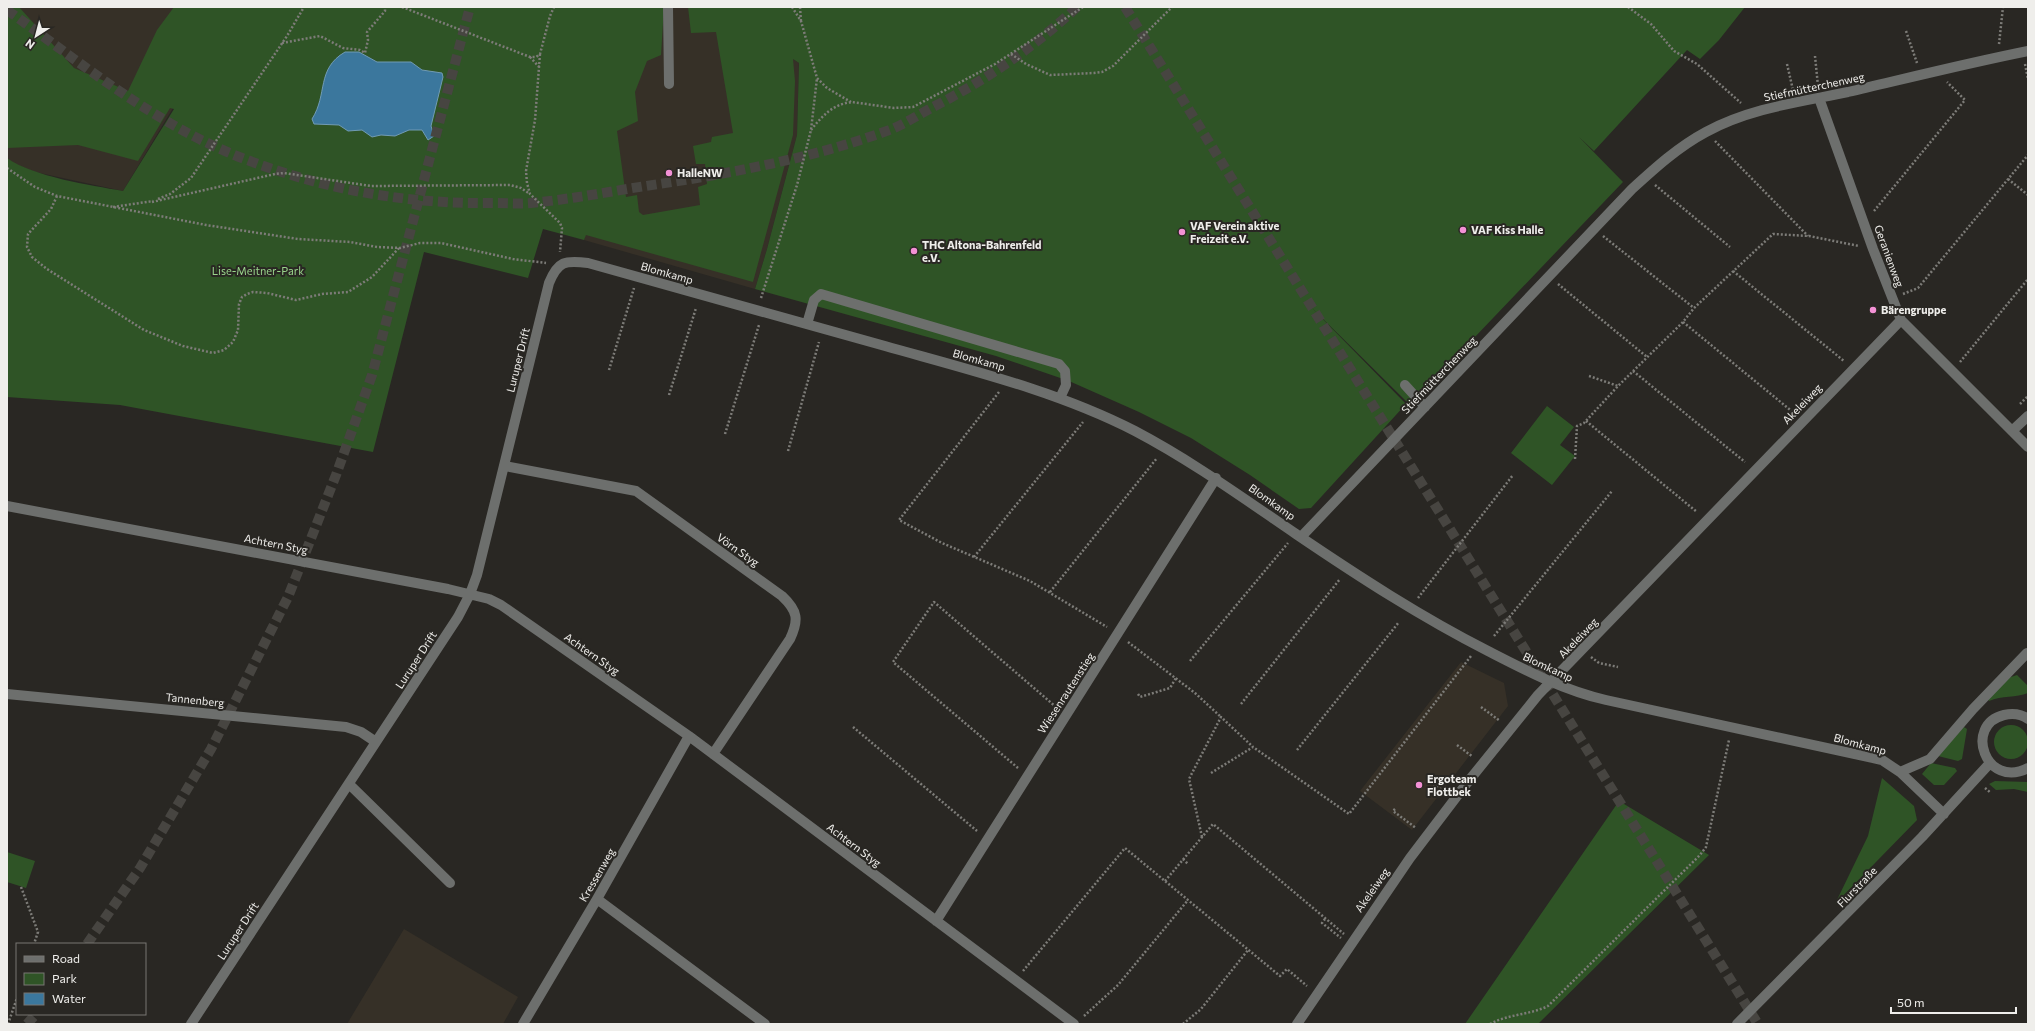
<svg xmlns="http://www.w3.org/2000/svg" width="2035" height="1031" font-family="Commissioner,sans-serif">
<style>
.built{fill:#363027}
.green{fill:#2f5426;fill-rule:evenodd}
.water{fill:#3b779d;stroke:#719bb4}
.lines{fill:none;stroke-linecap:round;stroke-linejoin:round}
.minor-tunnel{stroke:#474541;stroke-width:10;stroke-dasharray:10 5;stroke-linecap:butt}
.path{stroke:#7d7c78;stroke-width:2.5;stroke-dasharray:2 2;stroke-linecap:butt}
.minor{stroke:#6d6f6d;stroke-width:10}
.poi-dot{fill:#f391d5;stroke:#292723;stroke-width:1.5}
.labels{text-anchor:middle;stroke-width:4;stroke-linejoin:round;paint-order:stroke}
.street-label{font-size:11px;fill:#efeeeb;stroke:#292723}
.poi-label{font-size:11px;font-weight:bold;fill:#efeeeb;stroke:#292723;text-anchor:start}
.park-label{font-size:11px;fill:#99d48b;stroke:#292723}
</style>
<rect width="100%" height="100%" fill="#292723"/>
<path class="built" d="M 7,7 L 234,7 L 123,191 L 35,172 L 15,164 L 7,158 Z
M 646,7 L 718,7 L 799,63 L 797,135 L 767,249 L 755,289 L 584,240 L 624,82 Z
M 1461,662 L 1504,683 L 1508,706 L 1412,830 L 1360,791 Z
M 404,929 L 518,997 L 503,1024 L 347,1024 Z"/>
<path class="green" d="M 7,7 L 19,7 L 74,68 L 128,91 L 157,30 L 174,7 L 664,7 L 661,55 L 647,61 L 635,92 L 638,121 L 617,131 L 626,197 L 637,195 L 639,212 L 643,215 L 700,205 L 698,187 L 707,184 L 705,164 L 696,164 L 693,146 L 711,142 L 712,137 L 733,133 L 716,32 L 691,33 L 688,7 L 1745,7 L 1719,40 L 1700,59 L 1687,50 L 1594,151 L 1579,137 L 1623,182 L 1410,405 L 1310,306 L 1406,404 L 1311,508 L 1299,509 L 1250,475 L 1191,438 L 1139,412 L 1069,381 L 996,356 L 755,289 L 767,249 L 797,135 L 799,63 L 793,59 L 795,81 L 793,135 L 753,282 L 586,235 L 584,240 L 543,229 L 528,278 L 424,252 L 373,452 L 120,405 L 7,397 L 7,158 C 34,177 90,185 123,191 L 174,109 L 170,108 L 138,161 L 78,145 L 7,148 ZM 361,53 L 377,62 L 384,63 L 346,72 Z
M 1547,406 L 1574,427 L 1560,445 L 1575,456 L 1552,485 L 1511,453 Z
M 2017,675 L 2027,685 L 2028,684 L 2028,693 C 2016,698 2002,695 1989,701 L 1988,699 L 2008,678 Z
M1994 742a17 17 0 1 1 34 0a17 17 0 1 1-34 0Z
M 1964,727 L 1967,729 L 1962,759 L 1958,761 L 1938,756 Z
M 1931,763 L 1955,768 L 1957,771 L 1944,785 L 1934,785 L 1922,774 Z
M 1882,778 L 1914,806 L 1917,820 L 1835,904 L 1868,836 Z
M 1995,781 L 2028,782 L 2028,792 L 2014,789 L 1996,790 L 1989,784 Z
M 1619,801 L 1709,855 L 1538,1024 L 1465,1024 Z
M 7,852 L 35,861 L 26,888 L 7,882 Z"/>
<path class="water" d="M 345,52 L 359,52 L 377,62 L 411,62 L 422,70 L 442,73 L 443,77 L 431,126 L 434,136 L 428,140 L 422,130 L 409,130 L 395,136 L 381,135 L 372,137 L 362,130 L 348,131 L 339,125 L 314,124 L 312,119 C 328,94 316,69 345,52 Z"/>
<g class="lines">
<path class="minor-tunnel" d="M 1125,7 L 1758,1024
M 7,10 C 84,65 159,128 250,161 C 327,190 408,204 490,203 C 504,203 518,204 531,203 C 574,199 617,190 659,184 C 738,172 817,157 892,129 C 906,123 920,114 933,107 C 986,80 1033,48 1077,7
M 87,944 L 140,868 L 211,749 L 288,597 L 336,475 L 372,375 L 470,7
M 27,1024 L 36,1014"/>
<path class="path" d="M 402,7 L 530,57 L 536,57 L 540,54 L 550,16 L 554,7
M 792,7 L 801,21 L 817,78 L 827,88 L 851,102
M 800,7 L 801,21
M 1628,7 L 1651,24 L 1674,51 L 1697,64 L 1741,103
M 1906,31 L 1917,63
M 282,43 L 320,36 L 343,48 L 360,50 L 365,53 L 368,40 L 367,32 L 385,11 L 385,7
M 1999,44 L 2003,7
M 540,54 L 535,120 L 526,171 L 527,183 L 530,194 L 560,223 L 562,228 L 560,252
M 1011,54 L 1026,64 L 1050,75 L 1094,73 L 1102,72 L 1113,66 L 1172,7
M 1815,56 L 1818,86
M 530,57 L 540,68
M 1787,64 L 1793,90
M 2025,64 L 2028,79
M 811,130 C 822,116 833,104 852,102 L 894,108 L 913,107 L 995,64 L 1083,7
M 1715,141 L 1808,236
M 7,168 L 35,187 L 57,196 L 206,225 L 298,239 L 350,242 L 377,247 L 400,248 L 420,243 L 441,243 L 513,259 L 546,263
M 2008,179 L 2028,195
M 1655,185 L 1730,247
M 57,196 L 51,209 L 28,234 L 27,247 L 32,257 L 47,269 L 144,330 L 183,346 L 213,353 L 224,350 L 233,342 L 238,330 L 239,304 L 242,297 L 247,294 L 253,292 L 267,293 L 296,300 L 322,294 L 348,292 L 372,277 L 399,248
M 158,199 L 170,194 L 191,178 L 287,36 L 304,7
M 152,202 L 275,174 L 284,173 L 371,186 L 510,185 L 521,188 L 530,194
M 113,207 L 153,201
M 1874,211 L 1965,100 L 1947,82
M 1603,236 L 1694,308
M 1733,271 L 1844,361
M 1558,284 L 1647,357
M 1903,294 L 1918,288 L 2028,155
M 761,298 L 797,185 L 811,130 L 817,78
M 1683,322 L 1794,413
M 1960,362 L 2028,279
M 609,370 L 634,288
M 1633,371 L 1745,462
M 1589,376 L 1618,386
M 999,392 L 899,520 L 942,543 L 1030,581 L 1107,627
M 669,395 L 696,308
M 2020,404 L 2028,396
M 1586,421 L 1697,512
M 725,434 L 759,325
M 788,451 L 819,342
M 1575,459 L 1577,426 L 1584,423 L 1618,386 L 1683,322 L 1694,308 L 1773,234 L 1809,236 L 1859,246
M 974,557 L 1083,422
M 1050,592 L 1157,458
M 1418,598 L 1513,475
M 1494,636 L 1612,491
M 1128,642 L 1195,693 L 1221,717
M 1591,657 L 1599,663 L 1618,667
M 1190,661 L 1288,543
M 1138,694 L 1140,697 L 1170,688 L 1176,678
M 1241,704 L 1340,579
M 1481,707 L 1500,721
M 853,727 L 977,831
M 1457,745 L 1473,757
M 1297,750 L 1399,622
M 1018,768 L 893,662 L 934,602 L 1056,707
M 1211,773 L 1253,747 L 1349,814 L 1471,656
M 1430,781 L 1444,792
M 1985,788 L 1991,793
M 1395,809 L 1393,811 L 1416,828
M 1202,837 L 1189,779 L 1221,717 L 1253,747
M 1183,859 L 1188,864
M 1165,881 L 1213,824 L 1344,934
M 21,887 L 38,932 L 34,944
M 1325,919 L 1322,923 L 1341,938
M 1023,971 L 1125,848 L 1280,976 L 1287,969 L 1307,986
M 1084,1016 L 1118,985 L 1188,900
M 8,1024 L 17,998
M 1183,1024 L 1201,1009 L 1248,950
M 1490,1024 C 1508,1014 1530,1015 1548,1006 L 1700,855 L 1706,847 L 1729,740"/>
<path class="minor" d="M 668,7 L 669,84
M 1819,98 L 1873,249 L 1901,320 L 2028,447
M 807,324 L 814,300 L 821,294 L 1059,364 L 1065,371 L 1066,385 L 1060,398
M 1405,385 L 1425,407
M 2012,431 L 2028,416
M 505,466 L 636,491 L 782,596 C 798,611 799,620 790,639 L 713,754
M 7,506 L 448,589 L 489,599 L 501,605 L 689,736 L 1074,1024
M 1301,537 L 1632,189 C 1655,168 1678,147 1706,132 C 1750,108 1800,102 1848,92 C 1908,78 1968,63 2028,51
M 7,694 L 346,727 L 361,732 L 376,742
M 2028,719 C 2021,714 2013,713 2004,715 C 1963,725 1986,790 2028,768
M 1900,772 L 1930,759 L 1973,709 L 2027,653
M 349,784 L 450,883
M 597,899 L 765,1024
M 936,921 L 1216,478
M 191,1024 L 458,617 L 470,594 L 477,575 L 549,283 C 558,261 565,260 588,263 C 687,291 786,319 885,346 C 970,370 1057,391 1135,431 C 1192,461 1243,498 1296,534 C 1358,576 1421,617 1488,651 C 1527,671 1563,690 1606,700 L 1882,760 L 1900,772 L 1944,814
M 523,1024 L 597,899 L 689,736
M 1297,1024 L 1410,858 L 1467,783 L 1538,695 L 1901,320
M 1737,1024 L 1922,837 L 1990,763"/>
</g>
<g class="poi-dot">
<circle cx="669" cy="173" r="4"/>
<circle cx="1463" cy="230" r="4"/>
<circle cx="1182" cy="232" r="4"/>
<circle cx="914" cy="251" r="4"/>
<circle cx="1873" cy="310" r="4"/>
<circle cx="1419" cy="785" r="4"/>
</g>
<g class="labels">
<g class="street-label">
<text transform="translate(1814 87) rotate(-12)" y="4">Stiefmütterchenweg</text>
<text transform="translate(1889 256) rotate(70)" y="4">Geranienweg</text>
<text transform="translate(667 273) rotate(16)" y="4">Blomkamp</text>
<text transform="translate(518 360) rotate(-76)" y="4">Luruper Drift</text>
<text transform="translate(979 360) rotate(16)" y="4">Blomkamp</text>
<text transform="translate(1439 375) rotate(-46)" y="4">Stiefmütterchenweg</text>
<text transform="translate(1802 404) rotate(-46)" y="4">Akeleiweg</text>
<text transform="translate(1272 502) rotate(35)" y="4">Blomkamp</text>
<text transform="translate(276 544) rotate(11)" y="4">Achtern Styg</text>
<text transform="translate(738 550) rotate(35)" y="4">Vörn Styg</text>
<text transform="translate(1578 638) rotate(-46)" y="4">Akeleiweg</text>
<text transform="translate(592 654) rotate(35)" y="4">Achtern Styg</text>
<text transform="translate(416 660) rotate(-57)" y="4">Luruper Drift</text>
<text transform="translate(1548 667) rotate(25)" y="4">Blomkamp</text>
<text transform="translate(1066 693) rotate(-57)" y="4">Wiesenrautenstieg</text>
<text transform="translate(195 700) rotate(6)" y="4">Tannenberg</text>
<text transform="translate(1860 744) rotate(15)" y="4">Blomkamp</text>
<text transform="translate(854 845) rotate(37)" y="4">Achtern Styg</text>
<text transform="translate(597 875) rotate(-60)" y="4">Kressenweg</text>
<text transform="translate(1857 887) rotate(-46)" y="4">Flurstraße</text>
<text transform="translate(1372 890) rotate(-55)" y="4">Akeleiweg</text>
<text transform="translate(238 931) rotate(-57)" y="4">Luruper Drift</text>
</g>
<g class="poi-label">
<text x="677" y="177">HalleNW</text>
<text x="1190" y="230">VAF Verein aktive<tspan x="1190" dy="13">Freizeit e.V.</tspan></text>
<text x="1471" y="234">VAF Kiss Halle</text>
<text x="922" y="249">THC Altona-Bahrenfeld<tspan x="922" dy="13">e.V.</tspan></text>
<text x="1881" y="314">Bärengruppe</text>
<text x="1427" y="783">Ergoteam<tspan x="1427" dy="13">Flottbek</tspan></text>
</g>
<g class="park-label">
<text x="258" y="275">Lise-Meitner-Park</text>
</g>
</g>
<rect width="2035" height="1031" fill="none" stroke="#efeeeb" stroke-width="16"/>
<rect x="16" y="943" width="130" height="72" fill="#292723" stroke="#787773"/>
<rect x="24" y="956" width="20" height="6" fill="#6d6f6d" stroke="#787773"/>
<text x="52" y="963" font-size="12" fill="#efeeeb">Road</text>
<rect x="24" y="973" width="20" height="12" fill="#2f5426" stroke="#787773"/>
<text x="52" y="983" font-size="12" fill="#efeeeb">Park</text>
<rect x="24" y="993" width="20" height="12" fill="#3b779d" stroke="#787773"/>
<text x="52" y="1003" font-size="12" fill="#efeeeb">Water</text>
<g transform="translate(36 36) rotate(216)" stroke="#292723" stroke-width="3" paint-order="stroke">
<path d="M0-3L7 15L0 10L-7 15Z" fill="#efeeeb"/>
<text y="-6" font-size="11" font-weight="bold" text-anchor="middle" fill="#efeeeb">N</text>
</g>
<path d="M1891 1007v6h125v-6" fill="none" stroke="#efeeeb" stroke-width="2"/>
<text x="1897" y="1007" font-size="12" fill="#efeeeb" stroke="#292723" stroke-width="3" paint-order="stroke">50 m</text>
</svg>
